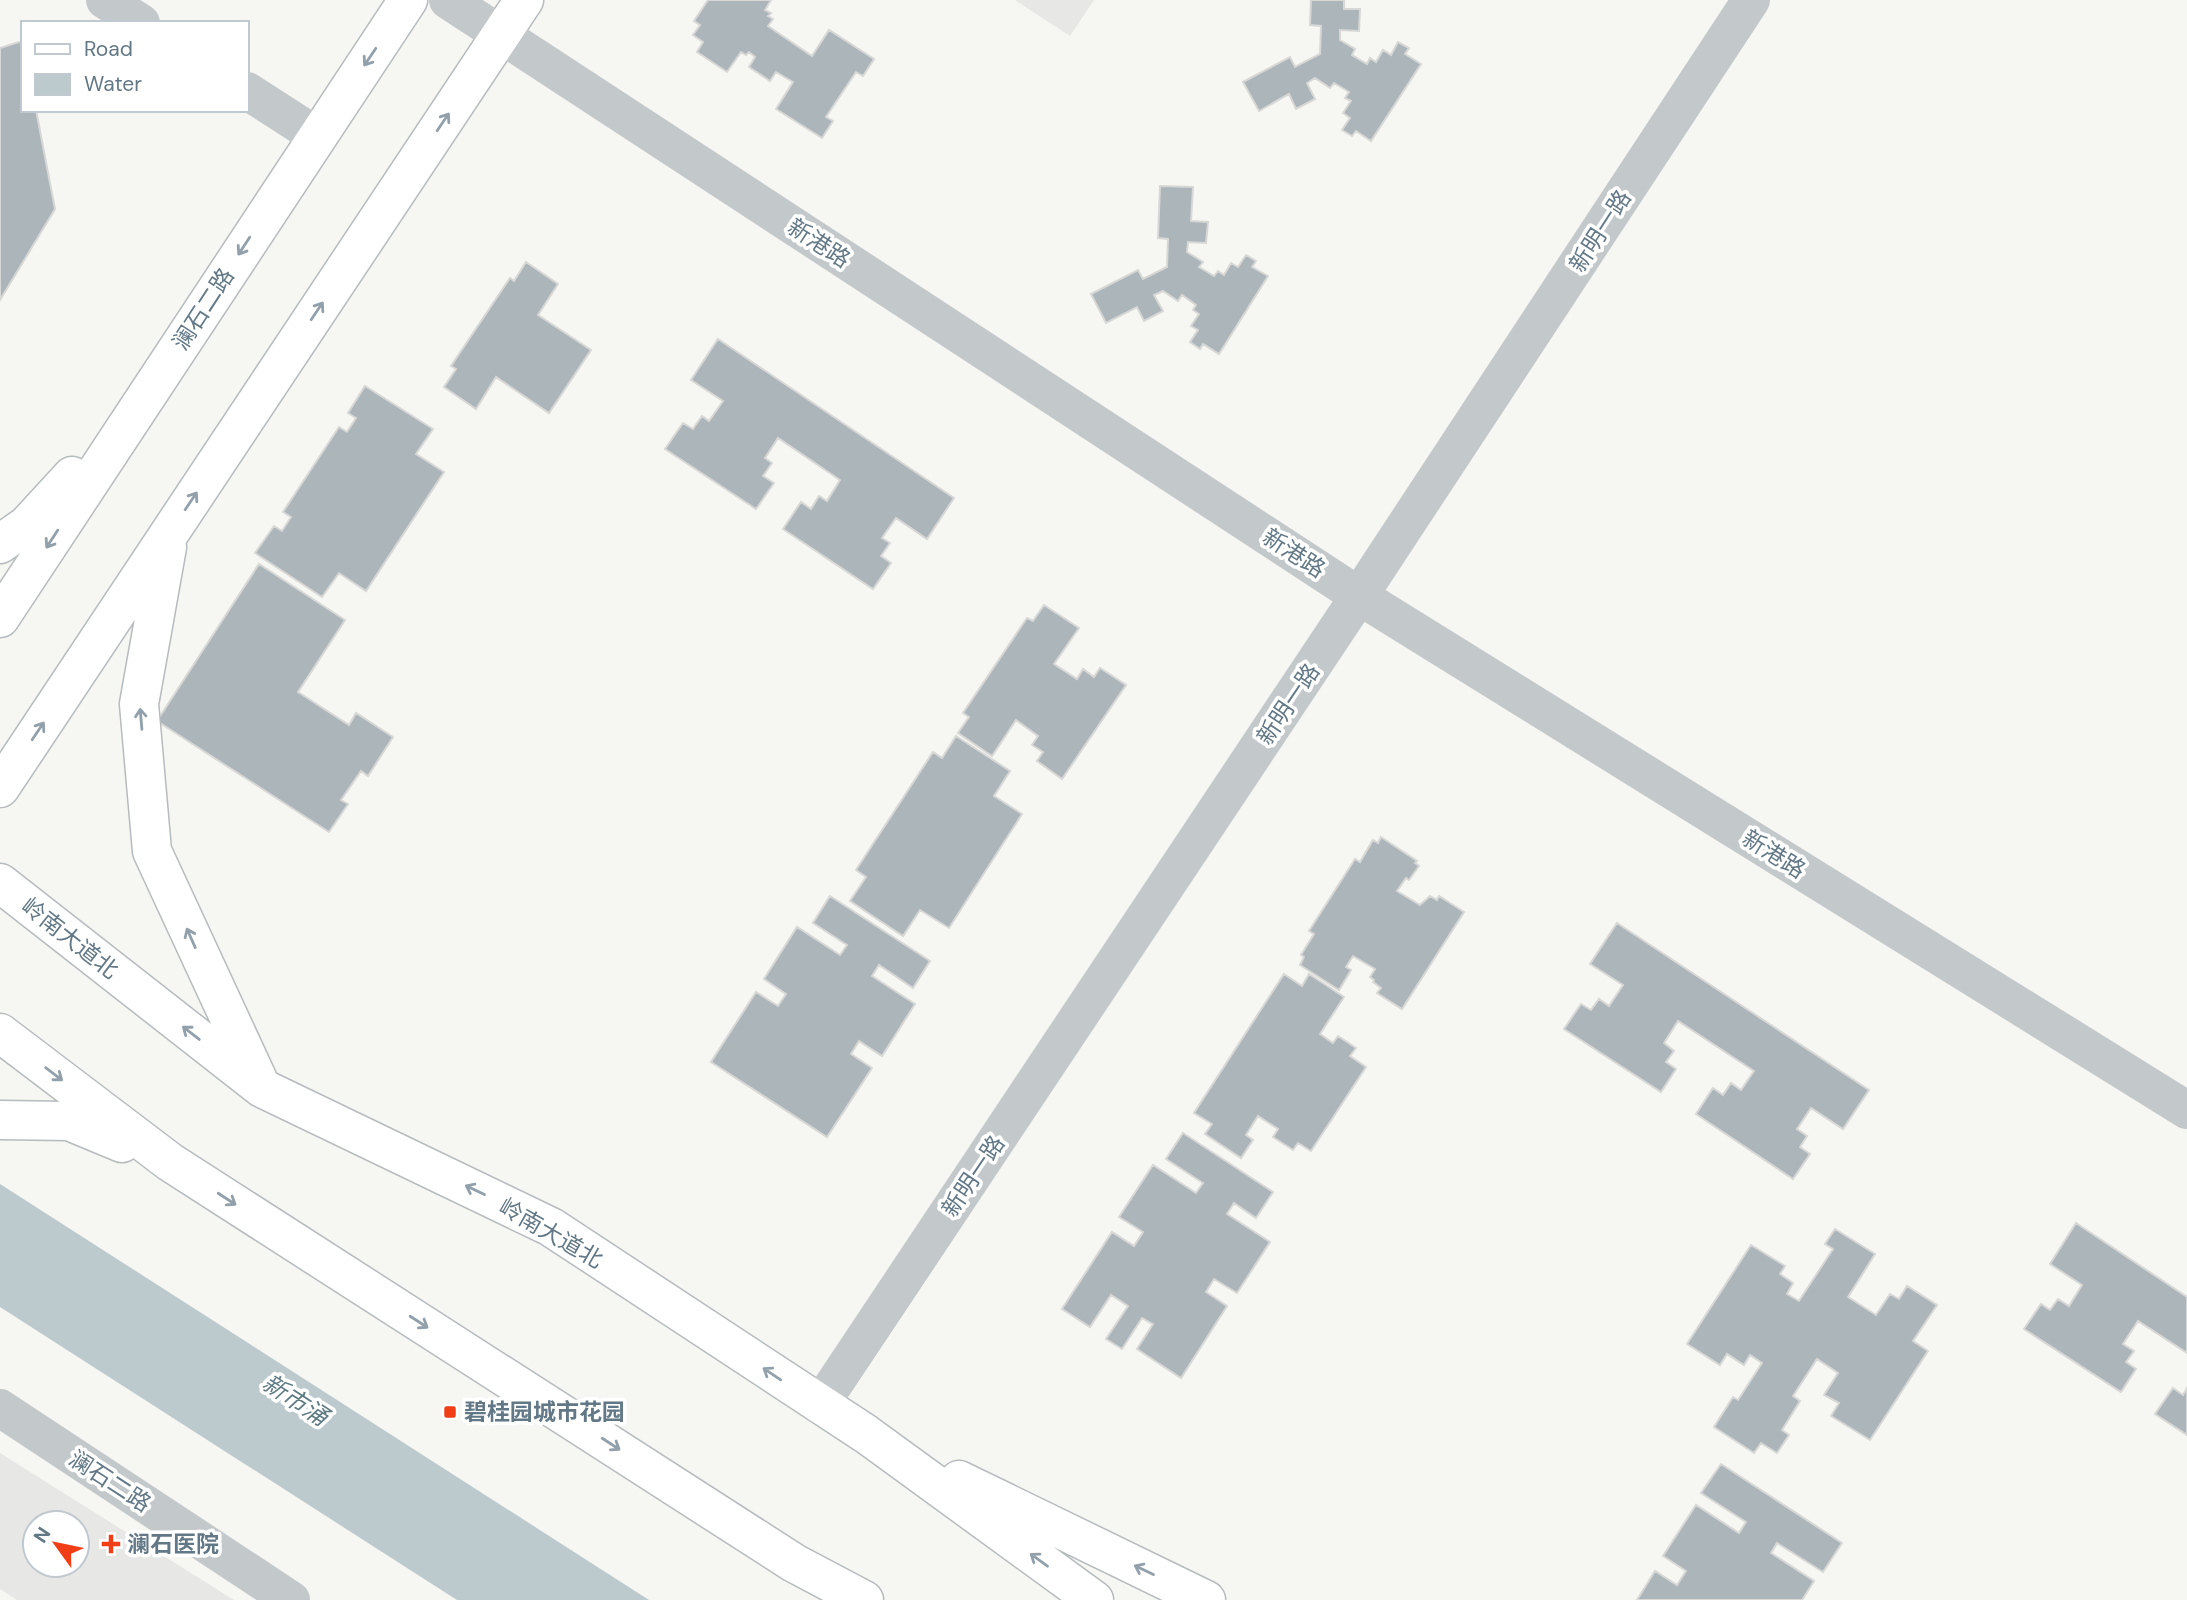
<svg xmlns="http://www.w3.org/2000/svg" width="2187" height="1600" font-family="'DM Sans','Noto Sans SC',sans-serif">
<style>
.built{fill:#e7e7e5;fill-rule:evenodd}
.water{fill:#bcc9cd}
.building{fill:#abb5ba;stroke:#d7d7d5;stroke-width:2}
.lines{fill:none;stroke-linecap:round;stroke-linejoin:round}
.major-casing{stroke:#b6bbbe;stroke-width:41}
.minor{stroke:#c3c8cb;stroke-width:38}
.major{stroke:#fff;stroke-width:38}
.oneway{stroke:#91a0aa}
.poi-dot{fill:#f13e17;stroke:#fff;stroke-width:2.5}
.labels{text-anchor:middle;stroke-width:7;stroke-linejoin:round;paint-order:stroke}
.street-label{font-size:23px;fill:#627886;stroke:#fff}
.poi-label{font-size:23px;font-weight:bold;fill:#627886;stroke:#fff;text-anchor:start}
.water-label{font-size:24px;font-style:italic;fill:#5e7b83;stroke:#fff}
</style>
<rect width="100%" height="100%" fill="#f6f6f2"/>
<path class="built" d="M 1015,0 L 1094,0 L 1070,36 Z
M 0,1453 L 234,1600 L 17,1600 L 0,1589 ZM 35,1523 L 77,1523 L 77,1565 L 35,1565 Z"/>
<path class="water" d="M 0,1184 L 649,1600 L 457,1600 L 0,1307 Z"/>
<path class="building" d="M 708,0 L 771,0 L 765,10 L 771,13 L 768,16 L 773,19 L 768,26 L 812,56 L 829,30 L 874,59 L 863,76 L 856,72 L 826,117 L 833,121 L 822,138 L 776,109 L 793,82 L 776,72 L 770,81 L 749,67 L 755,57 L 749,52 L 746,55 L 741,52 L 727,72 L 697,52 L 703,42 L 693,35 L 700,25 L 694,21 Z
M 1311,0 L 1344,0 L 1344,9 L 1360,9 L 1359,31 L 1340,30 L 1340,40 L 1355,49 L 1352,55 L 1367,64 L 1370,58 L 1376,62 L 1383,50 L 1391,55 L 1398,42 L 1409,48 L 1405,54 L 1421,64 L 1371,141 L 1356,131 L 1352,136 L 1342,130 L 1350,118 L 1343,113 L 1351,101 L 1345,98 L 1349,92 L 1334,83 L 1330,88 L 1315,78 L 1307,83 L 1315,99 L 1296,109 L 1289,94 L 1259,111 L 1243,82 L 1290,57 L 1295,67 L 1320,54 L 1321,26 L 1310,25 Z
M 22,41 L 23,110 L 36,110 L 55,209 L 0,300 L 0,48 Z
M 1160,186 L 1193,187 L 1191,221 L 1208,222 L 1206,243 L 1188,242 L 1187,252 L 1203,262 L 1199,267 L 1214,276 L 1218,271 L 1224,275 L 1231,263 L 1238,267 L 1246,255 L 1256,261 L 1252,267 L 1268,276 L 1219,354 L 1203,344 L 1200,349 L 1190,342 L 1198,330 L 1191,326 L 1199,314 L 1193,310 L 1196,305 L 1182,295 L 1178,301 L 1163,291 L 1154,295 L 1163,311 L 1144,321 L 1137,307 L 1106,323 L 1091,294 L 1138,270 L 1143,279 L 1167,267 L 1168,239 L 1158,238 Z
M 526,262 L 558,284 L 538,315 L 591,350 L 549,413 L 496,377 L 476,409 L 444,387 L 456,369 L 451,366 L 510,278 L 514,281 Z
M 718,339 L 954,498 L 927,539 L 896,518 L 882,538 L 890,543 L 881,556 L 891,563 L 873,589 L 783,529 L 801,502 L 811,509 L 819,496 L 827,501 L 840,480 L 778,438 L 765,458 L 772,463 L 763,476 L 774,483 L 756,509 L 665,449 L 683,423 L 693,429 L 702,416 L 709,421 L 723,401 L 691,380 Z
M 365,386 L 433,429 L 416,454 L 444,472 L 366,591 L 339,573 L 322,597 L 255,553 L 274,526 L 282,531 L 291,517 L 283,512 L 339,427 L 347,432 L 356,418 L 348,413 Z
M 259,564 L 345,620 L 298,692 L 349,725 L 356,713 L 393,737 L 368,776 L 361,771 L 341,800 L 348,804 L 329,832 L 157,721 Z
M 1044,605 L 1079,628 L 1054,664 L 1077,679 L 1083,669 L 1094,677 L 1100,668 L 1126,685 L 1062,779 L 1037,761 L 1043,752 L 1032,745 L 1038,736 L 1016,720 L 992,756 L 958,733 L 969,717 L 963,713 L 1027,618 L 1033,621 Z
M 956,736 L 1010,771 L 994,796 L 1022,814 L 949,928 L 920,910 L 903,936 L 850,901 L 866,877 L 856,870 L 933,752 L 942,758 Z
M 1381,837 L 1417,861 L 1415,863 L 1419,866 L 1409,880 L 1406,878 L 1397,891 L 1420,905 L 1430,896 L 1437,900 L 1439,896 L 1464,912 L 1402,1009 L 1377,993 L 1381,988 L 1373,982 L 1374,980 L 1370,977 L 1375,969 L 1353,956 L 1346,967 L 1351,970 L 1339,990 L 1300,965 L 1304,957 L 1301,955 L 1314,934 L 1309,931 L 1355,859 L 1360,862 L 1373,840 L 1378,843 Z
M 830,896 L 930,961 L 913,988 L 879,965 L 872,976 L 915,1004 L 882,1056 L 859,1041 L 851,1054 L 872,1068 L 827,1137 L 711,1062 L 756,992 L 778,1006 L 786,994 L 764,979 L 797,927 L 840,955 L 847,945 L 813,923 Z
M 1617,923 L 1869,1090 L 1843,1129 L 1811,1108 L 1797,1129 L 1807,1136 L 1800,1147 L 1810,1154 L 1793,1179 L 1696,1114 L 1713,1088 L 1723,1095 L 1731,1083 L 1741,1090 L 1754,1071 L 1678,1021 L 1664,1043 L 1674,1051 L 1666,1062 L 1676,1069 L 1661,1092 L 1564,1029 L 1581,1004 L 1591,1010 L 1599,999 L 1609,1006 L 1623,985 L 1590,964 Z
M 1284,974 L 1302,986 L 1309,974 L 1344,997 L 1320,1034 L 1333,1043 L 1338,1036 L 1356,1048 L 1350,1056 L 1366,1067 L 1311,1151 L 1298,1143 L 1293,1150 L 1273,1137 L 1278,1129 L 1258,1116 L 1246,1135 L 1253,1140 L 1241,1158 L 1205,1134 L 1212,1124 L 1194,1113 Z
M 1183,1133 L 1273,1192 L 1256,1218 L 1234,1203 L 1227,1214 L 1270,1242 L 1237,1293 L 1214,1279 L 1206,1292 L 1227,1306 L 1181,1378 L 1137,1349 L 1153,1324 L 1142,1318 L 1122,1349 L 1106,1339 L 1128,1306 L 1111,1295 L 1090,1327 L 1062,1309 L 1112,1232 L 1134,1246 L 1143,1232 L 1119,1217 L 1153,1165 L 1196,1193 L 1203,1183 L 1166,1159 Z
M 2076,1223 L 2187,1297 L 2187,1353 L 2138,1321 L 2123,1344 L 2134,1351 L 2126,1362 L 2136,1369 L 2121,1392 L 2024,1329 L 2041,1304 L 2050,1310 L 2058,1299 L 2069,1306 L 2082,1285 L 2050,1264 Z
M 1835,1229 L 1875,1254 L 1848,1297 L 1876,1315 L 1890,1294 L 1899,1299 L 1907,1286 L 1937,1305 L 1913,1341 L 1928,1351 L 1870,1440 L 1831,1416 L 1839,1403 L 1824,1395 L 1838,1373 L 1817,1359 L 1793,1396 L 1800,1401 L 1782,1430 L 1789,1435 L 1777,1453 L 1761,1443 L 1754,1453 L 1714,1427 L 1733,1397 L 1738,1400 L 1762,1363 L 1750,1355 L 1744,1365 L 1727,1354 L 1720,1365 L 1687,1344 L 1751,1245 L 1785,1266 L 1780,1274 L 1793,1283 L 1787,1294 L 1799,1301 L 1833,1249 L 1825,1244 Z
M 2173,1388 L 2183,1395 L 2187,1388 L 2187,1435 L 2155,1414 Z
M 1721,1464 L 1842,1543 L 1823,1572 L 1777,1543 L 1771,1553 L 1814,1581 L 1802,1600 L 1637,1600 L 1655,1571 L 1677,1585 L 1686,1571 L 1663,1556 L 1696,1505 L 1739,1533 L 1746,1522 L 1701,1493 Z"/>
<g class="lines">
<defs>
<path id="major" d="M 0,544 L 27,525 L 72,476
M 167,547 L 139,704 L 152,851 L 258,1080
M 0,618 L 408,0
M 0,788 L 524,0
M 0,883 L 262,1088 L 551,1227 L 866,1434 L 1094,1600
M 0,1033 L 170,1162 L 794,1563 L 864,1600
M 0,1120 L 69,1121 L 122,1143
M 959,1480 L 1206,1600"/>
</defs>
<use href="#major" class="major-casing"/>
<path class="minor" d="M 105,0 L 141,23
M 448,0 L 1359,596 L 2187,1110
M 247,91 L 317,136
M 820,1405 L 1359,596 L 1751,0
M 0,1408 L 291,1600"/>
<use href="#major" class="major"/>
</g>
<defs><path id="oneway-shaft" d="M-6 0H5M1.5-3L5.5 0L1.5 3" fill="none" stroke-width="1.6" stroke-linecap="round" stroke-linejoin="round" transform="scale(1.75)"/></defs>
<g class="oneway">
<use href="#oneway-shaft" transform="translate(370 57) rotate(124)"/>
<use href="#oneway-shaft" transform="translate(443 122) rotate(-56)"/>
<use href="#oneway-shaft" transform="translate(244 246) rotate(123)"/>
<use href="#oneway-shaft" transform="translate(317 311) rotate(-56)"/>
<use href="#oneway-shaft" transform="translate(191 501) rotate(-56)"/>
<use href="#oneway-shaft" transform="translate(52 539) rotate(123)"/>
<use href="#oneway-shaft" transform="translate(141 719) rotate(-95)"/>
<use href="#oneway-shaft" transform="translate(38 731) rotate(-56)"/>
<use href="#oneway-shaft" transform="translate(191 938) rotate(-114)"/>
<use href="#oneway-shaft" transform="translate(191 1033) rotate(-142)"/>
<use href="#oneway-shaft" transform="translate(54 1074) rotate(37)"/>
<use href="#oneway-shaft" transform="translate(475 1190) rotate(-154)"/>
<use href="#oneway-shaft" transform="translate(227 1199) rotate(33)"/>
<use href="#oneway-shaft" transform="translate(419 1322) rotate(33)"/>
<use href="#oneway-shaft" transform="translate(772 1374) rotate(-146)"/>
<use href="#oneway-shaft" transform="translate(611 1444) rotate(33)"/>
<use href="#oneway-shaft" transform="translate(1039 1560) rotate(-144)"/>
<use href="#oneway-shaft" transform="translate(1144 1570) rotate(-154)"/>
</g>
<g class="poi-dot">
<rect x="443" y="1405" width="14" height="14" rx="3.5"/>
<path d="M107.5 1533.5h7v7h7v7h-7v7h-7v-7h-7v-7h7z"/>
</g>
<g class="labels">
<g class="street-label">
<text transform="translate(1600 231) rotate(-57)" y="8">新明一路</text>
<text transform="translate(819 243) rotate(33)" y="8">新港路</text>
<text transform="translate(203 309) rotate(-57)" y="8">澜石二路</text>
<text transform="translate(1294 553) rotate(33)" y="8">新港路</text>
<text transform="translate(1288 704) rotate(-56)" y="8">新明一路</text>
<text transform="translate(1774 854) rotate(32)" y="8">新港路</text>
<text transform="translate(70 938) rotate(38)" y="8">岭南大道北</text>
<text transform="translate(973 1176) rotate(-56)" y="8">新明一路</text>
<text transform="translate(551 1233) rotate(30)" y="8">岭南大道北</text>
<text transform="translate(110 1481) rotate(33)" y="8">澜石二路</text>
</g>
<g class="poi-label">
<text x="464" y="1420">碧桂园城市花园</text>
<text x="127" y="1552">澜石医院</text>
</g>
<g class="water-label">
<text transform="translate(295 1400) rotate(33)" y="8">新市涌</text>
</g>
</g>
<rect x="21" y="21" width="228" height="91" fill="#ffffff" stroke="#c0c9cf" stroke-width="2"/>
<rect x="35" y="44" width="35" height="10" fill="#ffffff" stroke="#c0c9cf" stroke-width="2"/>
<text x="84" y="56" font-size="21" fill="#627886">Road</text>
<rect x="35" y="74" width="35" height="21" fill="#bcc9cd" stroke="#c0c9cf" stroke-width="2"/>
<text x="84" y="91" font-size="21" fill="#627886">Water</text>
<g transform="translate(56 1544) rotate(303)"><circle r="33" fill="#ffffff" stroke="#c0c9cf" stroke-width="2"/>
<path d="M0-5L12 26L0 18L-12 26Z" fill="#f13e17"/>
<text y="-10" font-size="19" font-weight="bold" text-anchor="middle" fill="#627886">N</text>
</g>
</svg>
